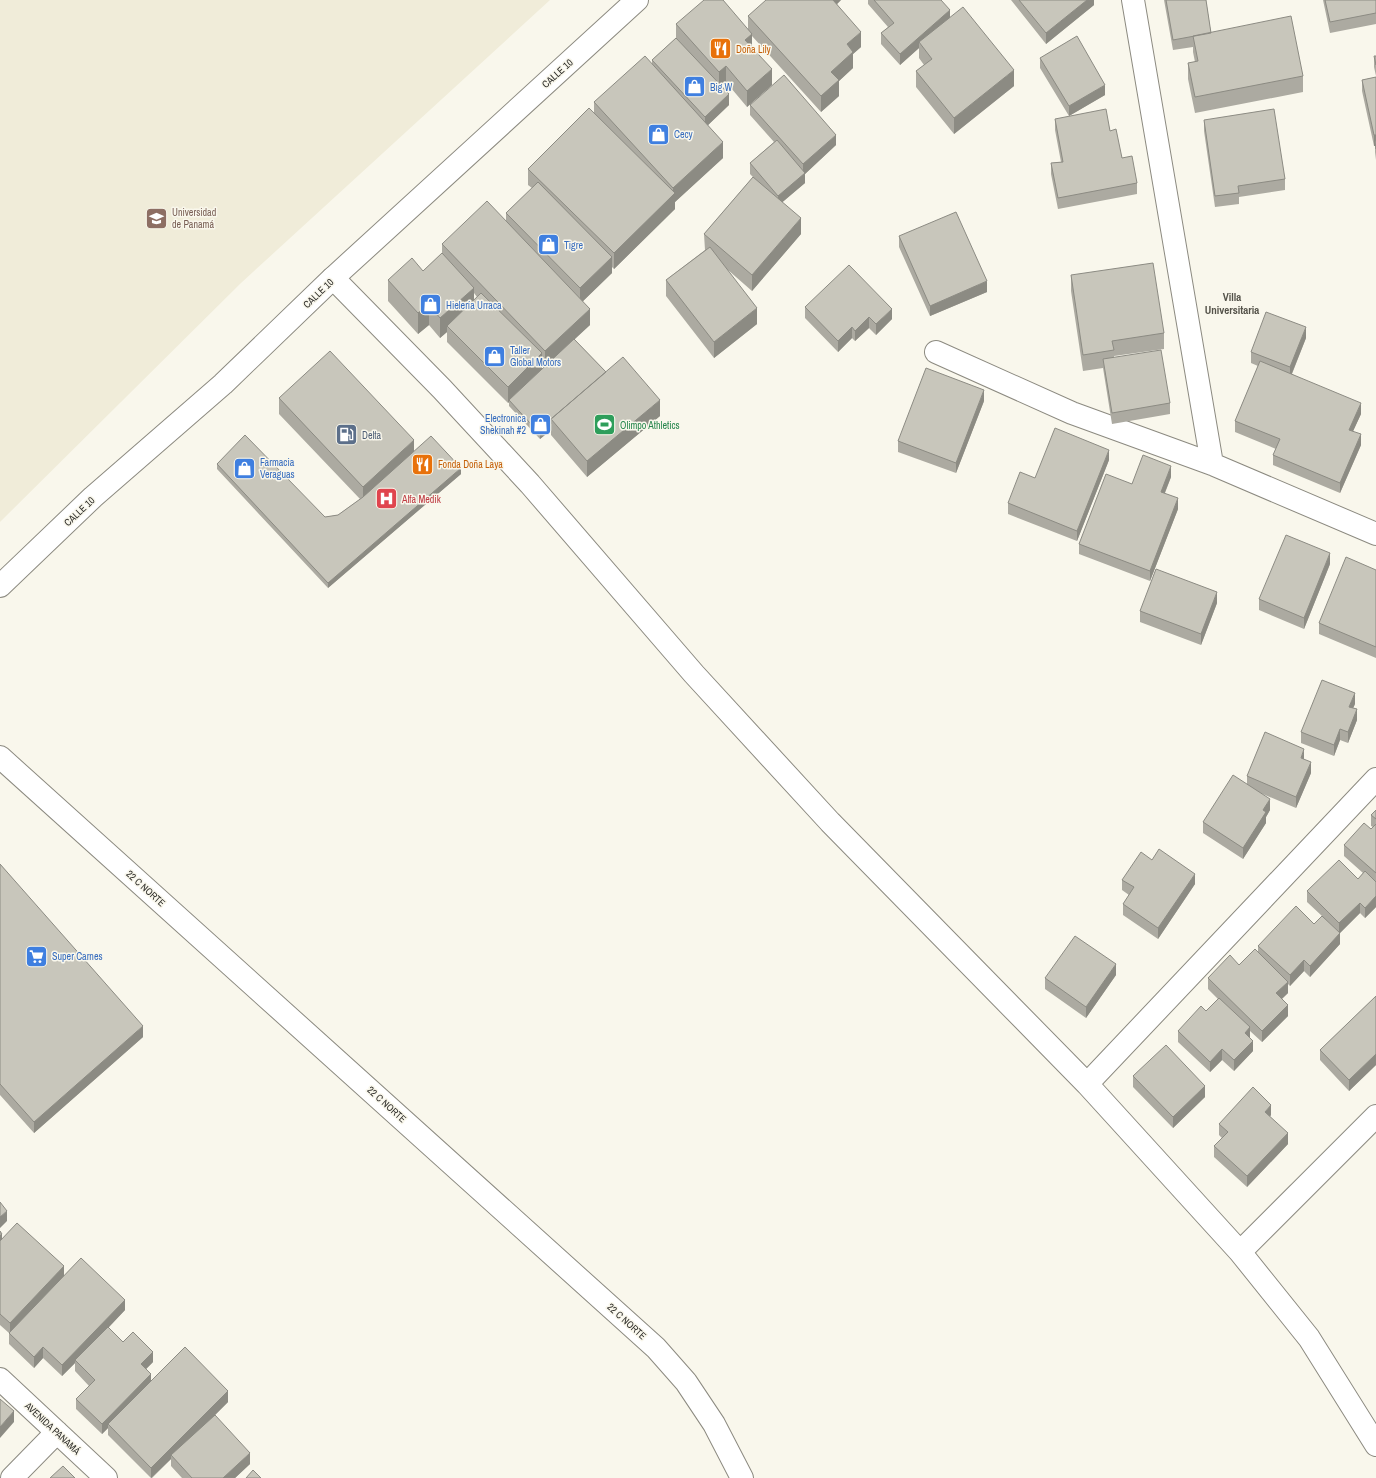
<svg xmlns="http://www.w3.org/2000/svg" width="1376" height="1478" font-family="'Archivo Narrow',sans-serif">
<style>
.built{fill:#f0ecd9}
.lines{fill:none;stroke-linecap:round;stroke-linejoin:round}
.minor-casing{stroke:#8c8a80;stroke-width:24}
.secondary-casing{stroke:#8c8a80;stroke-width:24}
.minor{stroke:#fff;stroke-width:22}
.secondary{stroke:#fff;stroke-width:22}
.wall{fill:#acaaa1;fill-rule:evenodd}
.shaded-wall{fill:#8c8b83}
.building{fill:#c8c6bb;stroke:#8c8b83}
.labels{text-anchor:middle;stroke-width:3;stroke-linejoin:round;paint-order:stroke}
.food-label{font-size:10px;fill:#c56008;stroke:#f9f7ec;text-anchor:start}
.street-label{font-size:10px;fill:#2f2e2a;stroke:#f9f7ec}
.shop-label{font-size:10px;fill:#366cbe;stroke:#f9f7ec;text-anchor:start}
.education-label{font-size:10px;fill:#785e54;stroke:#f9f7ec;text-anchor:start}
.leisure-label{font-size:10px;fill:#27864d;stroke:#f9f7ec;text-anchor:start}
.service-label{font-size:10px;fill:#4e5e75;stroke:#f9f7ec;text-anchor:start}
.health-label{font-size:10px;fill:#be3a42;stroke:#f9f7ec;text-anchor:start}
.neighbourhood-label{font-size:11px;font-weight:bold;fill:#55534a;stroke:#f9f7ec}
</style>
<rect width="100%" height="100%" fill="#f9f7ec"/>
<path class="built" d="M 0,0 L 550,0 L 241,283 L 0,522 Z"/>
<g class="lines">
<defs>
<path id="minor" d="M 1133,0 L 1212,464
M 333,278 L 442,389 L 530,484 L 694,674 L 830,822 L 1087,1084 L 1240,1252 L 1309,1338 L 1376,1445
M 936,352 L 1072,413 L 1212,464 L 1376,534
M 0,757 L 656,1348 L 686,1382 L 714,1424 L 742,1478
M 1087,1084 L 1376,779
M 1240,1252 L 1376,1116
M 0,1379 L 106,1478
M 12,1478 L 57,1432"/>
<path id="secondary" d="M 0,586 L 93,497 L 223,384 L 333,278 L 637,0"/>
</defs>
<use href="#minor" class="minor-casing"/>
<use href="#secondary" class="secondary-casing"/>
<use href="#minor" class="minor"/>
<use href="#secondary" class="secondary"/>
</g>
<path class="wall" d="M 841,0 L 837,4 L 861,47 L 853,54 L 853,68 L 839,81 L 839,96 L 821,112 L 752,36 L 752,48 L 772,85 L 747,107 L 726,82 L 721,86 L 729,105 L 708,125 L 723,158 L 675,202 L 675,209 L 614,269 L 612,267 L 612,273 L 583,301 L 590,325 L 574,339 L 606,372 L 660,416 L 587,477 L 551,435 L 551,430 L 540,439 L 509,406 L 509,402 L 508,403 L 447,342 L 447,332 L 440,338 L 429,325 L 418,334 L 388,301 L 388,280 L 423,271 L 442,253 L 442,244 L 506,221 L 506,213 L 532,188 L 528,185 L 528,169 L 594,113 L 594,102 L 652,64 L 652,60 L 676,38 L 676,24 L 748,29 L 748,16 ZM 474,293 L 477,297 L 474,300 ZM 542,364 L 544,367 L 542,369 Z
M 868,0 L 941,0 L 950,17 L 1014,86 L 954,134 L 916,87 L 916,71 L 924,65 L 919,58 L 919,48 L 900,65 L 881,44 L 881,33 L 888,27 L 868,4 Z
M 1011,0 L 1094,0 L 1094,5 L 1046,44 Z
M 1164,0 L 1206,0 L 1211,33 L 1303,76 L 1303,92 L 1195,113 L 1188,79 L 1188,63 L 1195,62 L 1193,52 L 1193,47 L 1173,50 Z
M 1323,0 L 1376,0 L 1376,24 L 1330,33 Z
M 1374,56 L 1376,56 L 1376,76 L 1374,67 Z
M 1040,58 L 1105,95 L 1069,116 L 1040,68 Z
M 1376,77 L 1376,160 L 1375,152 L 1375,146 L 1374,146 L 1362,91 L 1362,80 Z
M 750,105 L 836,145 L 805,174 L 805,183 L 782,202 L 801,234 L 752,291 L 728,270 L 757,324 L 714,358 L 666,296 L 666,280 L 705,250 L 704,234 L 753,177 L 750,174 L 750,163 L 774,142 L 750,115 Z
M 1055,119 L 1110,131 L 1122,158 L 1137,183 L 1137,194 L 1058,209 L 1051,174 L 1051,163 L 1061,162 L 1055,130 Z
M 1204,120 L 1285,179 L 1285,190 L 1239,197 L 1239,204 L 1215,207 L 1204,131 Z
M 899,236 L 987,292 L 930,316 L 899,247 Z
M 1071,275 L 1164,333 L 1164,349 L 1114,356 L 1114,358 L 1170,403 L 1170,414 L 1112,424 L 1103,368 L 1083,371 L 1071,291 Z
M 805,307 L 892,319 L 876,335 L 869,328 L 855,341 L 852,338 L 838,352 L 805,318 Z
M 1306,338 L 1292,374 L 1361,414 L 1353,431 L 1361,445 L 1340,493 L 1273,465 L 1273,455 L 1276,449 L 1235,432 L 1235,421 L 1258,366 L 1251,363 L 1251,352 Z
M 279,398 L 414,451 L 461,474 L 328,588 L 217,469 L 217,464 L 325,517 L 338,515 L 360,499 L 279,414 Z
M 984,401 L 956,473 L 898,452 L 898,441 Z
M 1109,460 L 1077,541 L 1008,514 L 1008,503 L 1035,478 Z
M 1171,477 L 1165,493 L 1178,509 L 1150,581 L 1079,554 L 1079,544 L 1132,484 Z
M 1330,564 L 1304,629 L 1259,610 L 1259,599 Z
M 1376,570 L 1376,658 L 1319,634 L 1319,623 Z
M 1217,603 L 1201,645 L 1140,622 L 1140,611 Z
M 1355,704 L 1353,708 L 1357,720 L 1348,743 L 1340,740 L 1334,756 L 1301,743 L 1301,732 Z
M 1304,759 L 1311,773 L 1296,808 L 1258,792 L 1270,810 L 1266,817 L 1266,823 L 1243,859 L 1203,833 L 1203,822 L 1247,784 L 1247,776 Z
M 1376,810 L 1376,907 L 1365,918 L 1360,913 L 1340,933 L 1340,944 L 1310,977 L 1304,971 L 1290,986 L 1288,984 L 1288,993 L 1282,999 L 1288,1016 L 1262,1042 L 1250,1031 L 1250,1038 L 1253,1051 L 1234,1071 L 1222,1060 L 1210,1072 L 1178,1042 L 1178,1031 L 1206,1011 L 1218,999 L 1208,989 L 1208,978 L 1239,965 L 1258,952 L 1258,946 L 1314,924 L 1322,916 L 1307,902 L 1307,891 L 1358,879 L 1363,873 L 1344,856 L 1344,845 L 1371,829 L 1373,827 L 1371,826 L 1371,815 Z
M 1152,860 L 1195,884 L 1158,939 L 1123,915 L 1123,904 L 1129,895 L 1122,890 L 1122,880 Z
M 0,864 L 143,1037 L 34,1133 L 0,1095 Z
M 1116,975 L 1086,1018 L 1045,989 L 1045,978 Z
M 1376,996 L 1376,1065 L 1349,1091 L 1320,1060 L 1320,1050 Z
M 1133,1076 L 1205,1097 L 1173,1128 L 1133,1087 Z
M 1271,1115 L 1270,1117 L 1288,1144 L 1247,1187 L 1214,1157 L 1214,1146 L 1222,1138 L 1219,1135 L 1219,1124 Z
M 0,1231 L 2,1239 L 64,1276 L 125,1310 L 108,1328 L 123,1342 L 153,1362 L 146,1369 L 151,1381 L 228,1402 L 213,1417 L 250,1464 L 235,1478 L 182,1478 L 171,1466 L 171,1459 L 152,1478 L 151,1478 L 108,1435 L 108,1428 L 102,1434 L 76,1409 L 76,1399 L 89,1386 L 75,1371 L 75,1363 L 62,1376 L 43,1358 L 34,1368 L 9,1344 L 9,1333 L 0,1325 Z"/>
<path class="shaded-wall" d="M 833,0 L 841,0 L 833,8 Z
M 1087,0 L 1094,0 L 1094,5 L 1046,44 L 1046,33 Z
M 950,10 L 950,21 L 919,42 L 919,48 L 900,65 L 900,54 Z
M 861,32 L 861,47 L 853,54 L 853,68 L 839,81 L 839,96 L 821,112 L 821,96 L 831,72 L 847,44 Z
M 752,34 L 752,50 L 745,40 Z
M 726,66 L 726,82 L 719,88 L 719,72 Z
M 772,69 L 772,85 L 747,107 L 747,91 Z
M 1014,70 L 1014,86 L 954,134 L 954,118 Z
M 1105,85 L 1105,95 L 1069,116 L 1069,106 Z
M 729,94 L 729,105 L 705,128 L 705,117 Z
M 836,135 L 836,145 L 805,174 L 805,183 L 778,206 L 778,196 L 803,174 L 803,164 Z
M 1374,135 L 1376,135 L 1376,145 L 1375,141 L 1375,146 L 1374,146 Z
M 723,142 L 723,158 L 675,202 L 675,209 L 614,269 L 614,253 L 673,194 L 673,188 Z
M 801,218 L 801,234 L 752,291 L 752,275 Z
M 612,257 L 612,273 L 580,304 L 580,288 Z
M 987,281 L 987,292 L 930,316 L 930,306 Z
M 474,288 L 474,308 L 447,326 L 447,332 L 440,338 L 440,318 Z
M 429,304 L 429,325 L 418,334 L 418,313 Z
M 757,308 L 757,324 L 714,358 L 714,342 Z
M 590,309 L 590,325 L 545,367 L 545,351 Z
M 892,309 L 892,319 L 876,335 L 876,324 Z
M 869,317 L 869,328 L 855,341 L 855,331 Z
M 852,327 L 852,338 L 838,352 L 838,341 Z
M 1306,327 L 1306,338 L 1290,378 L 1290,367 Z
M 542,353 L 542,369 L 509,400 L 509,402 L 508,403 L 508,387 Z
M 984,390 L 984,401 L 956,473 L 956,463 Z
M 660,400 L 660,416 L 587,477 L 587,461 Z
M 1361,403 L 1361,414 L 1349,440 L 1349,430 Z
M 551,424 L 551,430 L 540,439 L 540,434 Z
M 1361,434 L 1361,445 L 1340,493 L 1340,483 Z
M 414,440 L 414,455 L 363,503 L 363,487 Z
M 1109,450 L 1109,460 L 1077,541 L 1077,531 Z
M 1171,466 L 1171,477 L 1161,502 L 1161,492 Z
M 461,468 L 461,474 L 328,588 L 328,583 Z
M 1178,498 L 1178,509 L 1150,581 L 1150,571 Z
M 1330,553 L 1330,564 L 1304,629 L 1304,618 Z
M 1217,592 L 1217,603 L 1201,645 L 1201,634 Z
M 1355,693 L 1355,704 L 1349,717 L 1349,707 Z
M 1357,709 L 1357,720 L 1348,743 L 1348,732 Z
M 1340,729 L 1340,740 L 1334,756 L 1334,745 Z
M 1304,749 L 1304,760 L 1301,758 Z
M 1311,762 L 1311,773 L 1296,808 L 1296,797 Z
M 1270,799 L 1270,810 L 1266,817 L 1266,823 L 1243,859 L 1243,848 L 1263,810 Z
M 1195,874 L 1195,884 L 1158,939 L 1158,928 Z
M 1376,896 L 1376,907 L 1365,918 L 1365,908 Z
M 1360,903 L 1360,913 L 1339,934 L 1339,923 Z
M 1340,933 L 1340,944 L 1310,977 L 1310,966 Z
M 1304,960 L 1304,971 L 1290,986 L 1290,975 Z
M 1116,964 L 1116,975 L 1086,1018 L 1086,1007 Z
M 1288,982 L 1288,993 L 1276,1004 L 1276,993 Z
M 1288,1005 L 1288,1016 L 1262,1042 L 1262,1031 Z
M 143,1026 L 143,1037 L 34,1133 L 34,1122 Z
M 1250,1027 L 1250,1038 L 1245,1033 Z
M 1253,1041 L 1253,1051 L 1234,1071 L 1234,1060 Z
M 1222,1049 L 1222,1060 L 1210,1072 L 1210,1062 Z
M 1376,1054 L 1376,1065 L 1349,1091 L 1349,1080 Z
M 1205,1086 L 1205,1097 L 1173,1128 L 1173,1117 Z
M 1271,1105 L 1271,1115 L 1265,1122 L 1265,1112 Z
M 1288,1133 L 1288,1144 L 1247,1187 L 1247,1176 Z
M 7,1211 L 7,1221 L 0,1228 L 0,1217 Z
M 2,1234 L 2,1245 L 0,1247 L 0,1236 Z
M 64,1266 L 64,1277 L 10,1334 L 10,1323 Z
M 125,1300 L 125,1310 L 76,1362 L 75,1360 L 75,1363 L 62,1376 L 62,1365 Z
M 43,1347 L 43,1358 L 34,1368 L 34,1357 Z
M 153,1352 L 153,1362 L 141,1374 L 141,1364 Z
M 151,1374 L 151,1384 L 108,1424 L 108,1428 L 102,1434 L 102,1424 Z
M 228,1391 L 228,1402 L 173,1457 L 171,1455 L 171,1459 L 151,1478 L 151,1468 Z
M 14,1411 L 14,1422 L 0,1438 L 0,1427 Z
M 250,1453 L 250,1464 L 235,1478 L 223,1478 Z"/>
<path class="building" d="M 704,0 L 723,0 L 752,34 L 745,40 L 772,69 L 747,91 L 726,66 L 719,72 L 676,24 Z
M 766,0 L 833,0 L 861,32 L 847,44 L 853,52 L 831,72 L 839,80 L 821,96 L 748,16 Z
M 874,0 L 941,0 L 950,10 L 900,54 L 881,33 L 894,23 Z
M 1019,0 L 1087,0 L 1046,33 Z
M 1166,0 L 1206,0 L 1211,33 L 1173,40 Z
M 1325,0 L 1376,0 L 1376,13 L 1330,22 Z
M 963,7 L 1014,70 L 954,118 L 916,71 L 932,59 L 919,42 Z
M 1291,16 L 1303,76 L 1195,97 L 1188,63 L 1198,61 L 1193,36 Z
M 1077,36 L 1105,85 L 1069,106 L 1040,58 Z
M 676,38 L 729,94 L 705,117 L 652,60 Z
M 645,56 L 723,142 L 673,188 L 594,102 Z
M 1374,56 L 1376,56 L 1376,65 Z
M 784,75 L 836,135 L 803,164 L 750,105 Z
M 1376,77 L 1376,135 L 1374,135 L 1362,80 Z
M 589,108 L 675,193 L 614,253 L 528,169 Z
M 1106,109 L 1110,131 L 1116,129 L 1122,158 L 1132,156 L 1137,183 L 1058,198 L 1051,163 L 1063,162 L 1055,119 Z
M 1274,109 L 1285,179 L 1238,186 L 1239,193 L 1215,196 L 1204,120 Z
M 777,140 L 805,173 L 778,196 L 750,163 Z
M 1375,141 L 1376,141 L 1376,149 Z
M 753,177 L 801,218 L 752,275 L 704,234 Z
M 538,182 L 612,257 L 580,288 L 506,213 Z
M 487,201 L 590,309 L 545,351 L 442,244 Z
M 956,212 L 987,281 L 930,306 L 899,236 Z
M 710,247 L 757,308 L 714,342 L 666,280 Z
M 442,253 L 474,288 L 440,318 L 429,304 L 418,313 L 388,280 L 412,258 L 423,271 Z
M 1153,263 L 1164,333 L 1112,341 L 1114,350 L 1083,355 L 1071,275 Z
M 849,265 L 892,309 L 876,324 L 869,317 L 855,331 L 852,327 L 838,341 L 805,307 Z
M 481,293 L 542,353 L 508,387 L 447,326 Z
M 1266,312 L 1306,327 L 1290,367 L 1251,352 Z
M 574,339 L 606,372 L 551,419 L 551,424 L 540,434 L 509,400 Z
M 1161,350 L 1170,403 L 1112,413 L 1103,359 Z
M 330,351 L 414,440 L 363,487 L 279,398 Z
M 623,357 L 660,400 L 587,461 L 551,419 Z
M 1260,361 L 1361,403 L 1349,430 L 1361,434 L 1340,483 L 1273,455 L 1280,439 L 1235,421 Z
M 926,368 L 984,390 L 956,463 L 898,441 Z
M 1055,428 L 1109,450 L 1077,531 L 1008,503 L 1020,472 L 1035,478 Z
M 245,435 L 325,517 L 338,515 L 363,497 L 431,436 L 461,468 L 328,583 L 217,464 Z
M 1143,455 L 1171,466 L 1161,492 L 1178,498 L 1150,571 L 1079,544 L 1106,474 L 1132,484 Z
M 1286,535 L 1330,553 L 1304,618 L 1259,599 Z
M 1346,557 L 1376,570 L 1376,647 L 1319,623 Z
M 1156,569 L 1217,592 L 1201,634 L 1140,611 Z
M 1322,680 L 1355,693 L 1349,707 L 1357,709 L 1348,732 L 1340,729 L 1334,745 L 1301,732 Z
M 1265,732 L 1304,749 L 1301,758 L 1311,762 L 1296,797 L 1247,776 Z
M 1233,775 L 1270,799 L 1263,810 L 1266,812 L 1243,848 L 1203,822 Z
M 1376,810 L 1376,819 L 1371,815 Z
M 1364,823 L 1371,829 L 1376,824 L 1376,873 L 1344,845 Z
M 1159,849 L 1195,874 L 1158,928 L 1123,904 L 1134,887 L 1122,880 L 1141,852 L 1152,860 Z
M 1339,860 L 1358,879 L 1365,871 L 1376,882 L 1376,896 L 1365,908 L 1360,903 L 1339,923 L 1307,891 Z
M 0,864 L 143,1026 L 34,1122 L 0,1084 Z
M 1296,906 L 1314,924 L 1322,916 L 1340,933 L 1310,966 L 1304,960 L 1290,975 L 1258,946 Z
M 1075,936 L 1116,964 L 1086,1007 L 1045,978 Z
M 1255,949 L 1288,982 L 1276,993 L 1288,1005 L 1262,1031 L 1208,978 L 1230,955 L 1239,965 Z
M 1376,996 L 1376,1054 L 1349,1080 L 1320,1050 Z
M 1219,998 L 1250,1027 L 1245,1033 L 1253,1041 L 1234,1060 L 1222,1049 L 1210,1062 L 1178,1031 L 1201,1006 L 1206,1011 Z
M 1166,1045 L 1205,1086 L 1173,1117 L 1133,1076 Z
M 1253,1087 L 1271,1105 L 1265,1112 L 1288,1133 L 1247,1176 L 1214,1146 L 1228,1132 L 1219,1124 Z
M 0,1202 L 7,1211 L 0,1217 Z
M 17,1223 L 64,1266 L 10,1323 L 0,1314 L 0,1241 Z
M 0,1231 L 2,1234 L 0,1236 Z
M 81,1258 L 125,1300 L 62,1365 L 43,1347 L 34,1357 L 9,1333 Z
M 108,1327 L 123,1342 L 133,1332 L 153,1352 L 141,1364 L 151,1374 L 102,1424 L 76,1399 L 95,1380 L 75,1360 Z
M 185,1347 L 228,1391 L 151,1468 L 108,1424 Z
M 0,1399 L 14,1411 L 0,1427 Z
M 215,1415 L 250,1453 L 223,1478 L 192,1478 L 171,1455 Z
M 63,1466 L 75,1478 L 50,1478 Z
M 253,1470 L 261,1478 L 246,1478 Z"/>
<defs>
<symbol id="restaurant-square" viewBox="-11 -11 22 22"><rect x="-9" y="-9" width="18" height="18" rx="4" fill="#e8710a" stroke="#f9f7ec"/><path d="M-5-6h1v4h1v-4h1v4h1v-4h1v5L-1.5 .5V6h-2V.5L-5-1ZM5-6V6H3V1.5H1.5Q1.5-4 5-6Z" fill="#fff"/></symbol>
<symbol id="shop-square" viewBox="-11 -11 22 22"><rect x="-9" y="-9" width="18" height="18" rx="4" fill="#3f7fe0" stroke="#f9f7ec"/><path d="M-5-2.5h2.3a2.7 3.5 0 0 1 5.4 0H5L5.5 6h-11ZM-1.5-2.5h3a1.5 2.3 0 0 0-3 0Z" fill="#fff"/></symbol>
<symbol id="university-square" viewBox="-11 -11 22 22"><rect x="-9" y="-9" width="18" height="18" rx="4" fill="#8d6e63" stroke="#f9f7ec"/><path d="M0-5L7-2L0 1L-7-2ZM-4 1L0 2.5L4 1V4Q0 6-4 4Z" fill="#fff"/></symbol>
<symbol id="stadium-square" viewBox="-11 -11 22 22"><rect x="-9" y="-9" width="18" height="18" rx="4" fill="#2e9e5b" stroke="#f9f7ec"/><path d="M0-5a6.5 5 0 1 0 0 10a6.5 5 0 1 0 0-10ZM-3.5-1.8h7v3.6h-7Z" fill="#fff"/></symbol>
<symbol id="fuel-square" viewBox="-11 -11 22 22"><rect x="-9" y="-9" width="18" height="18" rx="4" fill="#5c6f8a" stroke="#f9f7ec"/><path d="M-5.5-6h7V0h2V4h1.3V-2.5L3-4.5l.8-.8L6-3V5H2.5V1h-1V6h-7ZM-4.2-4.7v3.2H.2V-4.7Z" fill="#fff"/></symbol>
<symbol id="hospital-square" viewBox="-11 -11 22 22"><rect x="-9" y="-9" width="18" height="18" rx="4" fill="#e0444e" stroke="#f9f7ec"/><path d="M-5-5h3v3.5h4V-5h3V5h-3V1.5h-4V5h-3Z" fill="#fff"/></symbol>
<symbol id="supermarket-square" viewBox="-11 -11 22 22"><rect x="-9" y="-9" width="18" height="18" rx="4" fill="#3f7fe0" stroke="#f9f7ec"/><path d="M-6-5.5h2.5l.6 2H6L4.5 2H-2.5L-4.4-4H-6ZM-1.5 3.2a1.3 1.3 0 1 0 .1 0ZM3 3.2a1.3 1.3 0 1 0 .1 0Z" fill="#fff"/></symbol>
</defs>
<g fill-rule="evenodd">
<use href="#restaurant-square" x="708" y="36" width="25" height="25"/>
<use href="#shop-square" x="682" y="74" width="25" height="25"/>
<use href="#shop-square" x="646" y="122" width="25" height="25"/>
<use href="#university-square" x="144" y="206" width="25" height="25"/>
<use href="#shop-square" x="536" y="232" width="25" height="25"/>
<use href="#shop-square" x="418" y="292" width="25" height="25"/>
<use href="#shop-square" x="482" y="344" width="25" height="25"/>
<use href="#shop-square" x="528" y="412" width="25" height="25"/>
<use href="#stadium-square" x="592" y="412" width="25" height="25"/>
<use href="#fuel-square" x="334" y="422" width="25" height="25"/>
<use href="#restaurant-square" x="410" y="452" width="25" height="25"/>
<use href="#shop-square" x="232" y="456" width="25" height="25"/>
<use href="#hospital-square" x="374" y="486" width="25" height="25"/>
<use href="#supermarket-square" x="24" y="944" width="25" height="25"/>
</g>
<g class="labels">
<g class="food-label">
<text x="736" y="53">Doña Lily</text>
<text x="438" y="468">Fonda Doña Laya</text>
</g>
<g class="street-label">
<text transform="translate(557 73) rotate(-42)" y="4">CALLE 10</text>
<text transform="translate(318 293) rotate(-44)" y="4">CALLE 10</text>
<text transform="translate(79 511) rotate(-43)" y="4">CALLE 10</text>
<text transform="translate(146 888) rotate(42)" y="4">22 C NORTE</text>
<text transform="translate(387 1104) rotate(42)" y="4">22 C NORTE</text>
<text transform="translate(627 1321) rotate(42)" y="4">22 C NORTE</text>
<text transform="translate(53 1428) rotate(43)" y="4">AVENIDA PANAMÁ</text>
</g>
<g class="shop-label">
<text x="710" y="91">Big W</text>
<text x="674" y="138">Cecy</text>
<text x="564" y="249">Tigre</text>
<text x="446" y="309">Hielería Urraca</text>
<text x="510" y="354">Taller<tspan x="510" dy="12">Global Motors</tspan></text>
<text x="526" y="422" text-anchor="end">Electronica<tspan x="526" dy="12">Shekinah #2</tspan></text>
<text x="260" y="466">Farmacia<tspan x="260" dy="12">Veraguas</tspan></text>
<text x="52" y="960">Super Carnes</text>
</g>
<g class="education-label">
<text x="172" y="216">Universidad<tspan x="172" dy="12">de Panamá</tspan></text>
</g>
<g class="leisure-label">
<text x="620" y="429">Olimpo Athletics</text>
</g>
<g class="service-label">
<text x="362" y="439">Delta</text>
</g>
<g class="health-label">
<text x="402" y="503">Alfa Medik</text>
</g>
<g class="neighbourhood-label">
<text x="1232" y="301">Villa<tspan x="1232" dy="13">Universitaria</tspan></text>
</g>
</g>
</svg>
